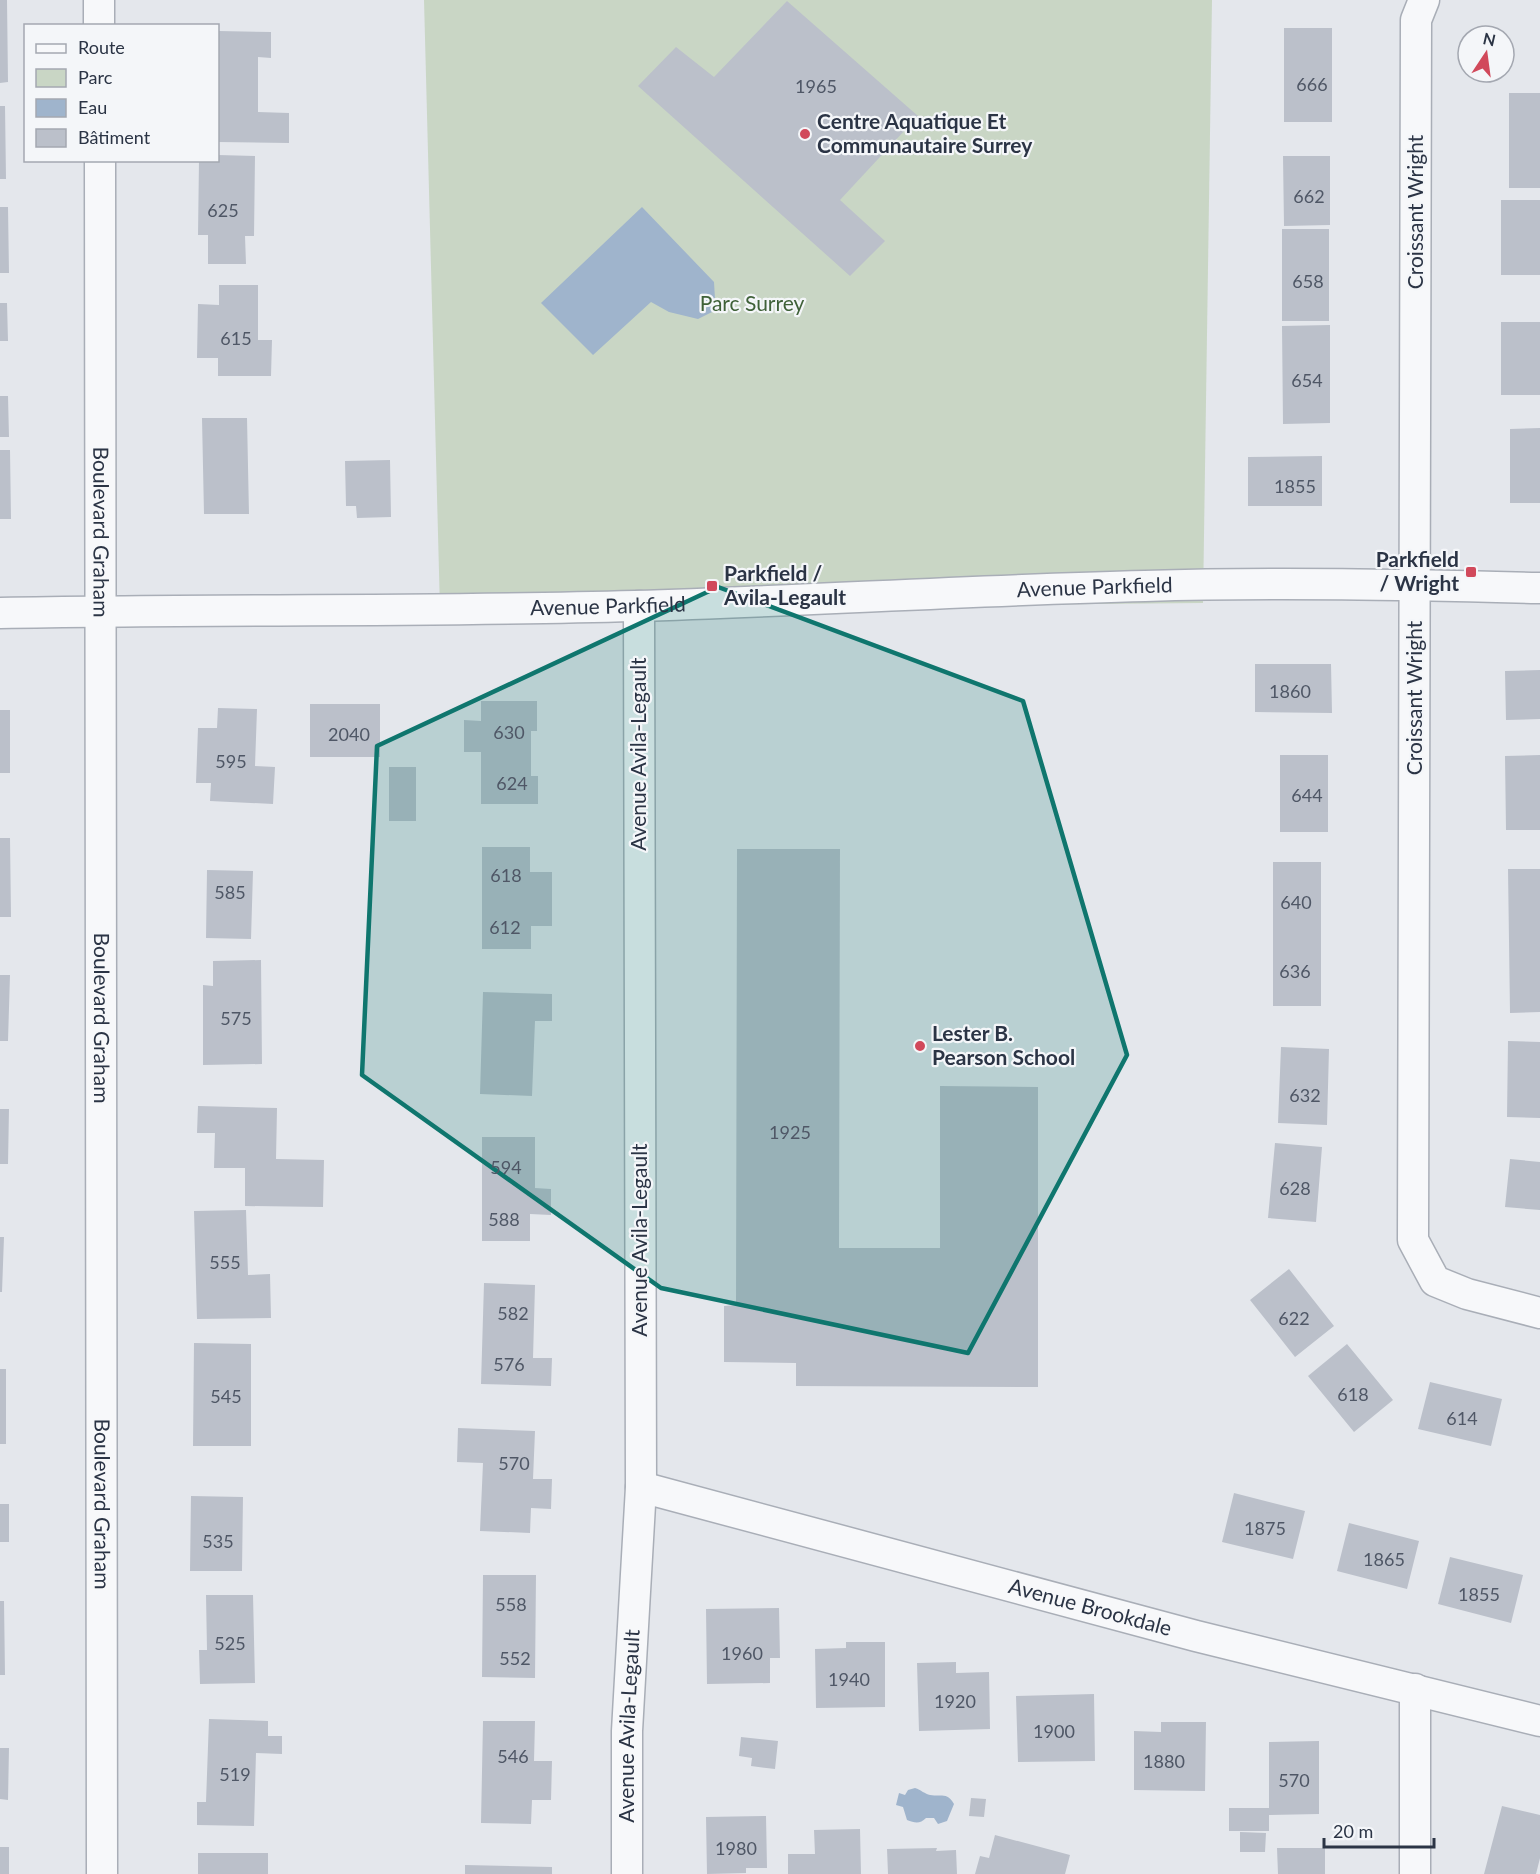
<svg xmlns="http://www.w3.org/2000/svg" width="1540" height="1874" font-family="Lato,sans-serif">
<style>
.green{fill:#c9d6c5}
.water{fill:#9fb4cc}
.building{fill:#bbc0ca}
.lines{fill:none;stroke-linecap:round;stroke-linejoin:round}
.minor-casing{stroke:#a9aeb7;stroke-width:33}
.minor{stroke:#f7f8fa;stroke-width:30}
.marked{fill:#0f766e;fill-opacity:0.2;stroke:#0f766e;stroke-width:4.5;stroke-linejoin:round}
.poi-dot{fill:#d1495b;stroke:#f4f6f9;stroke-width:2}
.labels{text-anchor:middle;stroke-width:4.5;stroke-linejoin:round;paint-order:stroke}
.number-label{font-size:18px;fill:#4f5766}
.poi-label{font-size:21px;font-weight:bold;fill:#2b3445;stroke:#f4f6f9;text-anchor:start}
.street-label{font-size:21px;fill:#2b3445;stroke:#f4f6f9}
.park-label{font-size:21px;fill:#3f6138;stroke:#f4f6f9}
</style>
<rect width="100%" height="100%" fill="#e4e7ec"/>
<path class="green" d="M 424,0 L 1212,0 L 1203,603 L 440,610 Z"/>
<path class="water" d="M 642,207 L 714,282 L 715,299 L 712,312 L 698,319 L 669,312 L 651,302 L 593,355 L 541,303 Z
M 915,1788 C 921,1790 925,1794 930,1795 C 942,1797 947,1792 954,1804 L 947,1821 L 938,1824 L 934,1818 L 926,1818 C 920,1824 915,1823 907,1820 L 903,1807 L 896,1805 L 899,1793 L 905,1795 L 908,1790 Z"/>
<path class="building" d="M 0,0 L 7,0 L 8,82 L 0,83 Z
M 787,1 L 918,116 L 840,200 L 885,241 L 850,276 L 638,86 L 676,47 L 714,77 Z
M 1284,28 L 1332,28 L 1332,122 L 1284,122 Z
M 218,31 L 271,32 L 271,58 L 258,57 L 258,112 L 289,113 L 289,143 L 218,142 Z
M 1509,93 L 1540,93 L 1540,188 L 1509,188 Z
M 0,106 L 5,106 L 6,179 L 0,179 Z
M 218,155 L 255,156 L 254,236 L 245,236 L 246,264 L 208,264 L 208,235 L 198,235 L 199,160 L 218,160 Z
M 1283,156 L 1330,156 L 1330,225 L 1284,226 Z
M 1501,200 L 1540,200 L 1540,275 L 1501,275 Z
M 0,207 L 8,207 L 9,273 L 0,273 Z
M 1282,229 L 1329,229 L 1329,321 L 1282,321 Z
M 219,285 L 258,285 L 258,340 L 272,340 L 271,376 L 218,376 L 218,358 L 197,358 L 198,304 L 219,305 Z
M 0,303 L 7,303 L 8,341 L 0,341 Z
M 1501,322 L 1540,322 L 1540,395 L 1501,395 Z
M 1330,325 L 1330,423 L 1283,424 L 1282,326 Z
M 0,396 L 8,396 L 9,437 L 0,437 Z
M 202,418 L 247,418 L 249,514 L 204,514 Z
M 1540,428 L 1540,503 L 1510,503 L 1510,429 Z
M 0,450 L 10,450 L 11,519 L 0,519 Z
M 1322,456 L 1322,506 L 1248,506 L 1248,457 Z
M 390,460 L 391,517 L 357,518 L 356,506 L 346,506 L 345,461 Z
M 1255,664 L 1331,664 L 1332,713 L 1255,712 Z
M 1540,670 L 1540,719 L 1506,720 L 1505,671 Z
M 481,701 L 537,701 L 537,731 L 531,731 L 531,776 L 538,776 L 538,804 L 481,804 L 481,752 L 464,752 L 464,720 L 481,721 Z
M 310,704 L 380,704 L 380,757 L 310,757 Z
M 218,708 L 257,709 L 255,766 L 275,767 L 273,804 L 210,801 L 211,783 L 196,783 L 198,728 L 217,728 Z
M 0,710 L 10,710 L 10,773 L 0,773 Z
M 1280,755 L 1328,755 L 1328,832 L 1280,832 Z
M 1540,755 L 1540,830 L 1506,830 L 1505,756 Z
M 389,767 L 416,767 L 416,821 L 389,821 Z
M 0,838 L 10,838 L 11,917 L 0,917 Z
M 482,847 L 530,847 L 530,872 L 552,872 L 552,926 L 531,926 L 531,949 L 482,949 Z
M 737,849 L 840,849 L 839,1248 L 940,1248 L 940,1086 L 1038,1087 L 1038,1387 L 796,1386 L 796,1363 L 724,1362 L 724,1306 L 736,1305 Z
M 1273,862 L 1321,862 L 1321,1006 L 1273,1006 Z
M 1508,869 L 1540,869 L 1540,1012 L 1510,1013 Z
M 207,870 L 253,871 L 251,939 L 206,938 Z
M 261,960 L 262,1064 L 203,1065 L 203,985 L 213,986 L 213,961 Z
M 0,975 L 10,975 L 8,1041 L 0,1041 Z
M 483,992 L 552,994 L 552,1021 L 535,1021 L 532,1096 L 480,1094 Z
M 1508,1041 L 1540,1042 L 1540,1118 L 1507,1117 Z
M 1281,1047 L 1329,1049 L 1327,1125 L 1278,1123 Z
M 198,1106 L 277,1108 L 276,1159 L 324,1160 L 323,1207 L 245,1206 L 245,1168 L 214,1168 L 215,1133 L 197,1133 Z
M 0,1109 L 9,1109 L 8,1164 L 0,1164 Z
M 482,1137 L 535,1137 L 535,1188 L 551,1189 L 551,1215 L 530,1214 L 530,1241 L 482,1241 Z
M 1275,1143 L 1322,1147 L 1316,1222 L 1268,1218 Z
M 1510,1159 L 1540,1162 L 1540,1210 L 1505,1207 Z
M 246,1210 L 248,1275 L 270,1274 L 271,1318 L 197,1319 L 194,1211 Z
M 0,1237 L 4,1237 L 2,1292 L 0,1292 Z
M 1289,1269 L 1334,1326 L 1295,1357 L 1250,1300 Z
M 484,1283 L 535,1285 L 533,1358 L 552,1358 L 551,1386 L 481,1384 Z
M 194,1343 L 251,1344 L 251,1446 L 193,1446 Z
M 1347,1344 L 1393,1400 L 1354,1432 L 1308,1376 Z
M 0,1369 L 6,1369 L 6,1444 L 0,1444 Z
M 1430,1382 L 1502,1399 L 1491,1446 L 1418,1429 Z
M 458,1428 L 535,1431 L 533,1479 L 552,1479 L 551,1509 L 531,1508 L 530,1533 L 480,1531 L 483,1463 L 457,1462 Z
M 1234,1493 L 1305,1511 L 1293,1559 L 1222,1542 Z
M 191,1496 L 243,1497 L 242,1571 L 190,1571 Z
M 0,1504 L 9,1504 L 9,1542 L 0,1542 Z
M 1349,1523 L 1419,1541 L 1407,1589 L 1337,1571 Z
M 1450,1557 L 1523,1575 L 1511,1623 L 1438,1604 Z
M 483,1575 L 536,1575 L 535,1678 L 482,1677 Z
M 206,1595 L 253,1595 L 255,1683 L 200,1684 L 199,1650 L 207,1650 Z
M 0,1601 L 4,1601 L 5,1675 L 0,1675 Z
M 779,1608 L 780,1658 L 770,1658 L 770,1683 L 707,1684 L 706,1609 Z
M 846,1642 L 885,1642 L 885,1707 L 816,1708 L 815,1649 L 846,1648 Z
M 956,1662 L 956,1673 L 989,1672 L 990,1729 L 919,1731 L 917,1663 Z
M 1094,1694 L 1095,1761 L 1018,1762 L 1016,1696 Z
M 209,1719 L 268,1721 L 268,1736 L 282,1736 L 282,1754 L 256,1753 L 254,1826 L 197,1825 L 197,1802 L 206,1802 Z
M 483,1721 L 535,1721 L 534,1761 L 552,1761 L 551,1800 L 532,1800 L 531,1824 L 481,1823 Z
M 1161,1722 L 1206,1722 L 1205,1791 L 1134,1790 L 1134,1731 L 1161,1732 Z
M 741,1737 L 778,1741 L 775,1769 L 751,1766 L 752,1758 L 739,1756 Z
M 1319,1741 L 1319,1814 L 1269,1815 L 1269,1831 L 1229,1831 L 1229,1808 L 1269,1808 L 1269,1742 Z
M 0,1748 L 9,1748 L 8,1800 L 0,1799 Z
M 971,1798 L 986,1799 L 984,1817 L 969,1816 Z
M 1502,1806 L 1540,1815 L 1540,1858 L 1536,1874 L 1484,1874 Z
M 766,1816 L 767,1868 L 746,1868 L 746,1873 L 707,1874 L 706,1817 Z
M 860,1829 L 861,1874 L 788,1874 L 788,1854 L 815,1854 L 814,1830 Z
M 1240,1832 L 1266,1833 L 1265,1852 L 1240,1852 Z
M 995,1835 L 1070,1855 L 1065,1874 L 975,1874 L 980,1856 L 989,1858 Z
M 0,1847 L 9,1847 L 9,1874 L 0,1874 Z
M 937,1848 L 936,1851 L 956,1850 L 957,1874 L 888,1874 L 887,1849 Z
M 1277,1848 L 1325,1848 L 1325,1874 L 1278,1874 Z
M 198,1853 L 268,1853 L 268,1874 L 198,1874 Z
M 465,1865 L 552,1867 L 552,1874 L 465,1874 Z"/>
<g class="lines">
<defs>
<g id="minor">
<path d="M 99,0 L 99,26"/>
<path d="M 1424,0 L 1416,20 L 1413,1240 L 1435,1281 L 1467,1294 L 1540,1313"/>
<path id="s1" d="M 100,160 L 102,1874"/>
<path id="s2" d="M 0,613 C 212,609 423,612 635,606 C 805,601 975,590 1145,586 C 1277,582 1408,585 1540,588"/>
<path id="s3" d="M 641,1487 L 1196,1636 L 1540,1721"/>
<path d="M 1415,1689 L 1415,1874"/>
<path id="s4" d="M 627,1874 L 627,1731 L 641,1487 L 639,606"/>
</g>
</defs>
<use href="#minor" class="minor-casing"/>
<use href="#minor" class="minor"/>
</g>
<path class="marked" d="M 718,587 L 1023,701 L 1127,1055 L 968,1353 L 661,1288 L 362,1075 L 377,746 Z"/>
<g class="poi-dot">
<circle cx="805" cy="134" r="6"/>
<rect x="1465" y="566" width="12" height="12" rx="3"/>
<rect x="706" y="580" width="12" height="12" rx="3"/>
<circle cx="920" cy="1046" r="6"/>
</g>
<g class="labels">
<g class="number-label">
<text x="1312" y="91">666</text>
<text x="816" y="93">1965</text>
<text x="1309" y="203">662</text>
<text x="223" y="217">625</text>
<text x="1308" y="288">658</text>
<text x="236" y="345">615</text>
<text x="1307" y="387">654</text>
<text x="1295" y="493">1855</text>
<text x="1290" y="698">1860</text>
<text x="509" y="739">630</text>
<text x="349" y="741">2040</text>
<text x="231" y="768">595</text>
<text x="512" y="790">624</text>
<text x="1307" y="802">644</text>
<text x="506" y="882">618</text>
<text x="230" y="899">585</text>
<text x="1296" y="909">640</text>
<text x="505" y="934">612</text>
<text x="1295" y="978">636</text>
<text x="236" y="1025">575</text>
<text x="1305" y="1102">632</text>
<text x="790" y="1139">1925</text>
<text x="506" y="1174">594</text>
<text x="1295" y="1195">628</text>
<text x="504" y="1226">588</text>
<text x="225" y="1269">555</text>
<text x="513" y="1320">582</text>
<text x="1294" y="1325">622</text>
<text x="509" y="1371">576</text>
<text x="1353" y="1401">618</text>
<text x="226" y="1403">545</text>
<text x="1462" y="1425">614</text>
<text x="514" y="1470">570</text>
<text x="1265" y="1535">1875</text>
<text x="218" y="1548">535</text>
<text x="1384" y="1566">1865</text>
<text x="1479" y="1601">1855</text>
<text x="511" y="1611">558</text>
<text x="230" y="1650">525</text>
<text x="742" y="1660">1960</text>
<text x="515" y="1665">552</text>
<text x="849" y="1686">1940</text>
<text x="955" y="1708">1920</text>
<text x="1054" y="1738">1900</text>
<text x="513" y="1763">546</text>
<text x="1164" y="1768">1880</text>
<text x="235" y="1781">519</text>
<text x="1294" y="1787">570</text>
<text x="736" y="1855">1980</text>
</g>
<g class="poi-label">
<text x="817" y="129">Centre Aquatique Et<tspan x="817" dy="24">Communautaire Surrey</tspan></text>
<text x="1459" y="567" text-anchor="end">Parkfield<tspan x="1459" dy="24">/ Wright</tspan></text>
<text x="724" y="581">Parkfield /<tspan x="724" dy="24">Avila-Legault</tspan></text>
<text x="932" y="1041">Lester B.<tspan x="932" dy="24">Pearson School</tspan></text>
</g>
<g class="street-label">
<text transform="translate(1416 212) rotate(-90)" y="7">Croissant Wright</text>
<text dy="7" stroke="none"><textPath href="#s1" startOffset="372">Boulevard Graham</textPath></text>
<text dy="7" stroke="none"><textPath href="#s2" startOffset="1095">Avenue Parkfield</textPath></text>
<text dy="7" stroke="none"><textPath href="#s2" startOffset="608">Avenue Parkfield</textPath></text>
<text transform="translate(1415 698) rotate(-90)" y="7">Croissant Wright</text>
<text transform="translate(639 754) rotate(-90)" y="7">Avenue Avila-Legault</text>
<text dy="7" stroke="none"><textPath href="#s1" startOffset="858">Boulevard Graham</textPath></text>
<text transform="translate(640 1240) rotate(-90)" y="7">Avenue Avila-Legault</text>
<text dy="7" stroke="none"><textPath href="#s1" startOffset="1344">Boulevard Graham</textPath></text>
<text dy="7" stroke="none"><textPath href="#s3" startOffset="465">Avenue Brookdale</textPath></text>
<text dy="7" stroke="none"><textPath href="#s4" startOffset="148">Avenue Avila-Legault</textPath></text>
</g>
<g class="park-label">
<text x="752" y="311">Parc Surrey</text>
</g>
</g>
<rect x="24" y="24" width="195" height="138" fill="#f4f6f9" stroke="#a4a8b1" stroke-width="1.5"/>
<rect x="36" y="44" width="30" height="9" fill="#f7f8fa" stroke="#a4a8b1" stroke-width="1.5"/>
<text x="78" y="54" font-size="18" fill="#2b3445">Route</text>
<rect x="36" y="69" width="30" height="18" fill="#c9d6c5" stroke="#a4a8b1" stroke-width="1.5"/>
<text x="78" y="84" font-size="18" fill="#2b3445">Parc</text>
<rect x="36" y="99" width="30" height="18" fill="#9fb4cc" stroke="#a4a8b1" stroke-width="1.5"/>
<text x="78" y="114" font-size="18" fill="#2b3445">Eau</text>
<rect x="36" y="129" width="30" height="18" fill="#bbc0ca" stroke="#a4a8b1" stroke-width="1.5"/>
<text x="78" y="144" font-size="18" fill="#2b3445">Bâtiment</text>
<g transform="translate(1486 54) rotate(13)"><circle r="28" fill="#f4f6f9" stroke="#a4a8b1" stroke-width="1.5"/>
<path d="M0-4.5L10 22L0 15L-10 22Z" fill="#d1495b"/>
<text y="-9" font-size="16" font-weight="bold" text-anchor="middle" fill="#2b3445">N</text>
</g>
<path d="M1324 1838v9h110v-9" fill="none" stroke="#2b3445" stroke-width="3"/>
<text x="1333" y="1838" font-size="18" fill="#2b3445" stroke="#f4f6f9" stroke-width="4.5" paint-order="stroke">20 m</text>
</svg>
